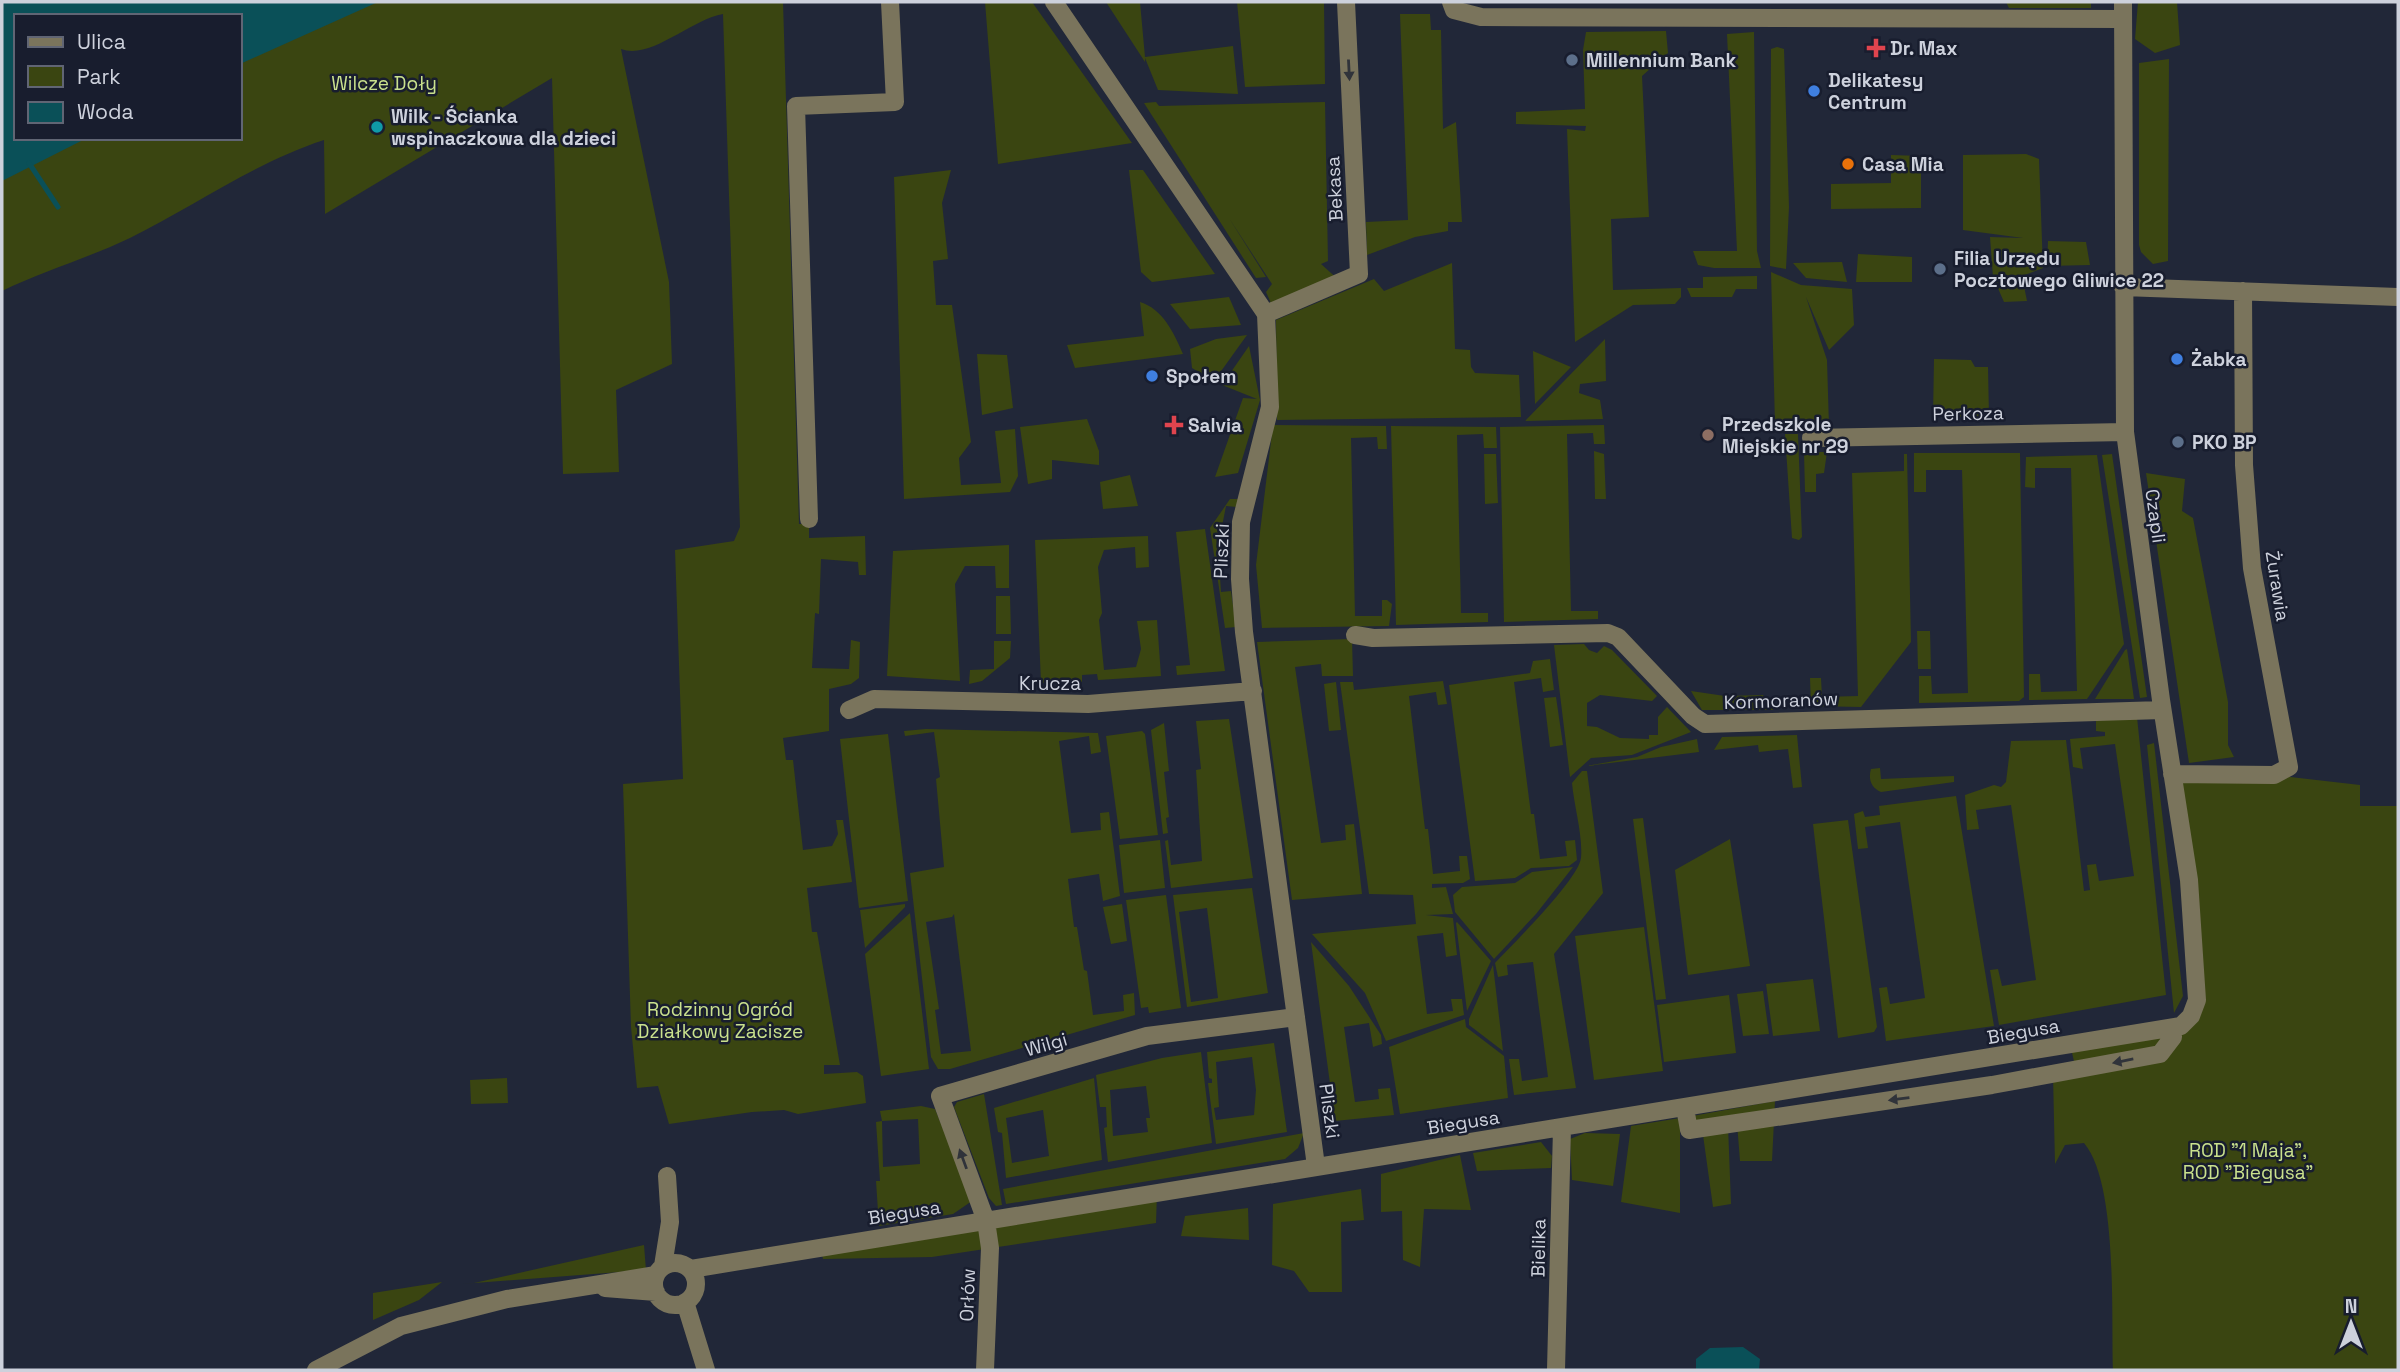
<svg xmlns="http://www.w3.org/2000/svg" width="2400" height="1372" font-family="'Space Grotesk',sans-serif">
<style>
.green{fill:#3a4511;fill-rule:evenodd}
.water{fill:#0a5058}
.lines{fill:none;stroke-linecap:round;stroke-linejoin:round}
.stream{stroke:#0a5058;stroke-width:5}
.minor{stroke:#7a745c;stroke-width:18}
.oneway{fill:#30333a}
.health-dot{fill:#e0444e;stroke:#181d2e;stroke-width:2.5}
.service-dot{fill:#5c6f8a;stroke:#181d2e;stroke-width:2.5}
.shop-dot{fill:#3f7fe0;stroke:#181d2e;stroke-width:2.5}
.culture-dot{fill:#0f9aa8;stroke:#181d2e;stroke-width:2.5}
.food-dot{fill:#e8710a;stroke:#181d2e;stroke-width:2.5}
.education-dot{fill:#8d6e63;stroke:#181d2e;stroke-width:2.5}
.labels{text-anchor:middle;stroke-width:5;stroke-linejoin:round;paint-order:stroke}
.poi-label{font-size:19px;font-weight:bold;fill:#cdd1dc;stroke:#181d2e;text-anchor:start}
.park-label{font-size:19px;fill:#cae18d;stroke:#181d2e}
.street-label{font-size:19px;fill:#cdd1dc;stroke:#181d2e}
</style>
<rect width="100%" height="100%" fill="#212738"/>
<path class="green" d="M 2,2 L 783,2 L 799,524 L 809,524 L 809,538 L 865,536 L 866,575 L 859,575 L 858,562 L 821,559 L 819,614 L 815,613 L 812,668 L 849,669 L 851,640 L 860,642 L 859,678 L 851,684 L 829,689 L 829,731 L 783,738 L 786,760 L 793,760 L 803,850 L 832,846 L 838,834 L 836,820 L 843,820 L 852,882 L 807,888 L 812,932 L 817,932 L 840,1065 L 824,1065 L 824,1074 L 857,1072 L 863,1076 L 866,1103 L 798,1114 L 784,1110 L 752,1112 L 669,1124 L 658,1086 L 637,1088 L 631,1027 L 623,784 L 683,779 L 675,550 L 734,541 L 740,527 L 723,14 C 690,20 651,60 621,49 L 669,282 L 672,364 L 616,390 L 619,472 L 563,474 L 552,78 L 325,214 L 324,140 C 254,163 195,206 130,238 C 88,258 43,271 2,291 ZM 16,16 L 240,16 L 240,138 L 16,138 Z
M 985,2 L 1032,2 L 1132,143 L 998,164 Z
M 1106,2 L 1140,2 L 1145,57 L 1233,46 L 1238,94 L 1158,90 L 1145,58 L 1145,62 Z
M 1237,2 L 1324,2 L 1325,84 L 1245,87 Z
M 2006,2 L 2091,2 L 2091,8 L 2009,8 Z
M 2138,2 L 2177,2 L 2180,45 L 2155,53 L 2135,39 Z
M 1400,14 L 1430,14 L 1431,30 L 1441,30 L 1443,129 L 1456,122 L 1462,222 L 1448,222 L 1448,231 L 1415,237 L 1367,255 L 1366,222 L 1408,220 Z
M 1666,31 L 1668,53 L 1642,76 L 1649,217 L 1611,219 L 1613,290 L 1681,288 L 1681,297 L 1675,304 L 1633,305 L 1575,342 L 1567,129 L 1585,131 L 1586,126 L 1516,124 L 1516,112 L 1585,109 L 1583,50 L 1586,32 Z
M 1754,32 L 1757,251 L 1761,268 L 1714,268 L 1698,265 L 1693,251 L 1737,251 L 1727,34 Z
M 1777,47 L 1784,49 L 1789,207 L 1786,269 L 1770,266 L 1771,49 Z
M 2169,59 L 2168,261 L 2153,264 L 2141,252 L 2139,245 L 2139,63 Z
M 1156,102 L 1159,106 L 1325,102 L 1328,261 L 1321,264 L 1341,282 L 1274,310 L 1266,292 L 1272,284 L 1229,218 L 1266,277 L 1256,278 L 1144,103 Z
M 2026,154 L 2039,159 L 2043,268 L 2022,276 L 2027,301 L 2004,302 L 1993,277 L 1990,237 L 2023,238 L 1963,230 L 1963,155 Z
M 1891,155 L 1921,156 L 1921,208 L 1831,209 L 1831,184 L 1891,183 Z
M 951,170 L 942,203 L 948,259 L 933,261 L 936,305 L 952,305 L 971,442 L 959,458 L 961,485 L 1001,483 L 995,431 L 1015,429 L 1018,476 L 1010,492 L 904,499 L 894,177 Z
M 1129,170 L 1143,170 L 1215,274 L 1152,282 L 1141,272 Z
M 2048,241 L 2086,242 L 2090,265 L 2047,266 Z
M 1858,254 L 1912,257 L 1912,282 L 1856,282 Z
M 1842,262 L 1847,282 L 1806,278 L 1793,263 Z
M 1452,263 L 1455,349 L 1470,350 L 1471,367 L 1475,373 L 1519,375 L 1521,417 L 1277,420 L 1276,320 L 1374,279 L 1384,291 Z
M 1771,272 L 1801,285 L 1852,289 L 1854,325 L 1829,350 L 1806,297 L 1827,360 L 1829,426 L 1775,424 Z
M 1757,276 L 1757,289 L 1736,289 L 1732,297 L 1691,297 L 1687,288 L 1703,288 L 1703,277 Z
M 1229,297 L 1241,325 L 1190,329 L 1170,304 Z
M 1140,302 C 1163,309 1174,333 1183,354 L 1075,368 L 1067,345 L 1144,336 Z
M 1247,335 L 1214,381 L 1192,368 L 1190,349 L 1216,339 Z
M 1605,339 L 1606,381 L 1580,384 L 1579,393 L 1600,400 L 1603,419 L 1525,421 Z
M 1249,346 L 1260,400 L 1238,473 L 1215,477 L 1243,398 L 1257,399 L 1222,385 Z
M 1533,351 L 1571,367 L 1535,404 Z
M 977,354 L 1007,355 L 1013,408 L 982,415 Z
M 1934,359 L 1971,360 L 1975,367 L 1988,367 L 1989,416 L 1933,417 Z
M 1087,419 L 1099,451 L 1099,465 L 1052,460 L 1052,479 L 1028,484 L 1020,427 Z
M 1273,425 L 1386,426 L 1387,449 L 1378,449 L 1377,437 L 1351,438 L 1355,616 L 1382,616 L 1382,600 L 1387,600 L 1392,604 L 1389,626 L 1262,628 L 1256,565 Z
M 1604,425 L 1605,444 L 1594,444 L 1593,433 L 1567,434 L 1571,611 L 1598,611 L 1598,619 L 1504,622 L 1500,427 Z
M 1391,426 L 1496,427 L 1497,448 L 1484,448 L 1483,434 L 1457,435 L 1461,613 L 1488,613 L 1488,622 L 1396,625 Z
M 1785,434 L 1798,434 L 1802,537 L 1799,540 L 1792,538 Z
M 1594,451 L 1604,454 L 1606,499 L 1595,499 Z
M 1804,452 L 1827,452 L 1824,473 L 1816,474 L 1816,492 L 1805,492 Z
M 1914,453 L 2020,453 L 2024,697 L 2019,701 L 1919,703 L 1919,676 L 1931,676 L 1932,694 L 1968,693 L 1962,470 L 1926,470 L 1926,492 L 1914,492 Z
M 1484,454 L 1496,454 L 1498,503 L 1485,504 Z
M 1904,454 L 1907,454 L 1911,642 L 1861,707 L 1811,706 L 1810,678 L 1821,678 L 1822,697 L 1858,696 L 1852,473 L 1904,471 Z
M 2112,454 L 2147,697 L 2140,698 L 2102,455 Z
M 2097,455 L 2124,644 L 2087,699 L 2029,700 L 2029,674 L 2040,674 L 2041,692 L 2077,691 L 2071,468 L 2035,468 L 2035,488 L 2025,487 L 2026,457 Z
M 2146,473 L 2185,479 L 2182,511 L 2193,518 L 2228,702 L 2228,745 L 2234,757 L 2189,763 Z
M 1130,475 L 1138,506 L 1103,509 L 1100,482 Z
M 1230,499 L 1238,499 L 1237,507 L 1226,506 L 1218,547 L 1221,592 L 1231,591 L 1236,627 L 1225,628 L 1210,528 Z
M 1205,529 L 1225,671 L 1177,675 L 1176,666 L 1190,665 L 1176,532 Z
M 1148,536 L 1149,567 L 1136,568 L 1135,547 L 1104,550 L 1098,567 L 1102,613 L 1099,620 L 1104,670 L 1136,667 L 1141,649 L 1137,621 L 1157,620 L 1161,676 L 1098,680 L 1097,674 L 1082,675 L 1082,682 L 1041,683 L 1035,540 Z
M 1009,545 L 1009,588 L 996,588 L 995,566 L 965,566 L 955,584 L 960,681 L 887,676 L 893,551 Z
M 996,596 L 1010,596 L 1011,634 L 996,634 Z
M 1917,631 L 1930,631 L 1931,669 L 1918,669 Z
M 1352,639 L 1353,676 L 1322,676 L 1321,664 L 1295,667 L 1321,843 L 1346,840 L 1345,825 L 1354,824 L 1362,894 L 1292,900 L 1257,642 Z
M 994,641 L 1011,641 L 1010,658 L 982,681 L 969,684 L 970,670 L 994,669 Z
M 1584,644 L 1589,650 L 1597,653 L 1604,646 L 1612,650 L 1657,696 L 1652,701 L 1600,695 L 1587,703 L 1587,726 L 1597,727 L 1620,738 L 1649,739 L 1649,735 L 1658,735 L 1658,717 L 1667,707 L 1691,732 L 1632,755 L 1591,758 L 1570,777 L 1554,645 Z
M 2127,649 L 2134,699 L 2095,699 L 2125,650 Z
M 1550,659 L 1554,690 L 1543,692 L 1541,678 L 1514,682 L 1531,814 L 1534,814 L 1540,859 L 1567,856 L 1565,841 L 1575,840 L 1577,860 L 1569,866 L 1531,868 L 1515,878 L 1475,881 L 1449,685 L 1530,673 L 1533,661 Z
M 1443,681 L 1447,704 L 1438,705 L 1436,692 L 1409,696 L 1425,829 L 1428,829 L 1433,874 L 1460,871 L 1459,856 L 1467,856 L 1470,879 L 1463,883 L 1432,884 L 1432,888 L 1446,887 L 1453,914 L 1426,915 L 1453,918 L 1457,955 L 1446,957 L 1443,933 L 1417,936 L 1427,1014 L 1453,1011 L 1451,999 L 1462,999 L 1464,1015 L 1386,1041 L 1365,993 L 1312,934 L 1416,924 L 1413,895 L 1369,894 L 1340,682 L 1353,682 L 1354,690 Z
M 1336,682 L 1341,730 L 1329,731 L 1324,684 Z
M 1691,691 L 1725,696 L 1763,695 L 1773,710 L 1702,710 Z
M 1556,697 L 1563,745 L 1550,747 L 1544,698 Z
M 2137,717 L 2166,995 L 1999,1025 L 1990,970 L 1998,969 L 2002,986 L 2036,980 L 2011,805 L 1976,810 L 1979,829 L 1967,830 L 1965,795 L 1994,785 L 2001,787 L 2006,782 L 2011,741 L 2066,740 L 2084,891 L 2090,890 L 2087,865 L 2096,864 L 2099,881 L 2134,876 L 2115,744 L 2080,748 L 2083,769 L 2073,767 L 2070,739 L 2105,736 L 2105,732 L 2096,731 L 2096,719 Z
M 1229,719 L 1253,878 L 1171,888 L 1165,841 L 1168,840 L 1171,865 L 1202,861 L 1196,770 L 1201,769 L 1196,721 Z
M 1164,723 L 1169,771 L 1164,772 L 1169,817 L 1166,818 L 1168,833 L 1163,834 L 1151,730 Z
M 926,729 L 1098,733 L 1101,752 L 1091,754 L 1089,736 L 1059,741 L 1071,833 L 1101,830 L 1100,813 L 1109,812 L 1120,896 L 1103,901 L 1099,874 L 1068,879 L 1074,927 L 1077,927 L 1084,970 L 1087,971 L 1093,1015 L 1124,1011 L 1123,995 L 1134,993 L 1135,1015 L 950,1069 L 938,1069 L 931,1057 L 910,873 L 944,867 L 936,779 L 940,777 L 934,732 L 905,736 L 904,731 ZM 954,914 L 971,1051 L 941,1054 L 935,1010 L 939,1009 L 926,922 L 952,917 Z
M 1142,731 L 1145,734 L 1158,835 L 1120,839 L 1106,736 Z
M 888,734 L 908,901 L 859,908 L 840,739 Z
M 1797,735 L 1802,787 L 1793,788 L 1788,749 L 1759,752 L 1758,745 L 1714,750 L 1722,737 Z
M 1697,739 L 1699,752 L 1586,766 L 1637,757 L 1661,747 Z
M 2154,743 L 2183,996 L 2174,1013 L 2147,745 Z
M 1880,768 L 1881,779 L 1954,776 L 1954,782 L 1881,792 C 1871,788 1868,779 1871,769 Z
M 1582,771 L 1587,771 L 1603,893 L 1554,954 L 1576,1088 L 1514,1095 L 1509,1059 L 1519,1059 L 1522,1081 L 1548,1077 L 1533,962 L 1507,965 L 1508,975 L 1498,977 L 1495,963 C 1513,944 1578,880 1581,858 C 1583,835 1574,806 1572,783 Z
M 2172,774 L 2274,775 L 2360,785 L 2360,806 L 2398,806 L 2398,1370 L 2113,1370 C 2111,1317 2118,1183 2084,1143 L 2065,1145 L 2055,1164 L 2053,1075 L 2076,1070 L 2070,1044 L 2191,1016 Z
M 1956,796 L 1994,1026 L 1886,1041 L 1879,988 L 1887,987 L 1890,1004 L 1925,998 L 1900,822 L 1865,827 L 1868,848 L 1858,849 L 1854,814 L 1863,811 L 1865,817 L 1880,815 L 1879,806 Z
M 1643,818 L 1666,999 L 1656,1000 L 1633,819 Z
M 1848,820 L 1877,1027 L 1874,1032 L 1838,1038 L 1813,824 Z
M 1730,839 L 1750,966 L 1688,975 L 1675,870 Z
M 1160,840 L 1165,888 L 1124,893 L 1119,845 Z
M 1573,867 L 1536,914 L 1494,959 L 1455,912 L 1453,895 L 1462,887 L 1515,883 L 1532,872 Z
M 1252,888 L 1268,993 L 1187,1007 L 1173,895 ZM 1207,908 L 1218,998 L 1191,1002 L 1179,912 Z
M 1166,895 L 1181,1008 L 1149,1013 L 1148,1007 L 1141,1008 L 1126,900 Z
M 905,904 L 905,907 L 865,948 L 860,910 Z
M 1122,904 L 1127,941 L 1111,944 L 1103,907 Z
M 910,913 L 929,1069 L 881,1076 L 865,954 Z
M 1457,922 L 1491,961 L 1467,1011 L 1456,923 Z
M 1644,927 L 1663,1071 L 1594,1080 L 1575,936 Z
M 1311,942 L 1349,986 L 1381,1035 L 1382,1044 L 1373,1047 L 1369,1023 L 1344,1027 L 1355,1102 L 1379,1099 L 1378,1089 L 1390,1088 L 1394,1115 L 1335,1121 Z
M 1493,965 L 1503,1051 L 1469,1025 L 1469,1019 Z
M 1813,979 L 1820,1031 L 1773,1036 L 1766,984 Z
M 1763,991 L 1769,1034 L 1743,1036 L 1737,994 Z
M 1729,995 L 1736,1053 L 1664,1062 L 1657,1005 Z
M 1465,1019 L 1466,1027 L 1504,1056 L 1508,1098 L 1400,1114 L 1389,1047 Z
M 1274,1043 L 1287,1132 L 1216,1144 L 1208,1083 L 1212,1083 L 1212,1079 L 1209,1078 L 1207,1052 ZM 1252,1057 L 1256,1090 L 1254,1115 L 1216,1120 L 1214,1108 L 1219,1107 L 1216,1062 Z
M 1201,1052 L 1212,1143 L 1108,1162 L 1104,1128 L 1107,1127 L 1106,1107 L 1100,1107 L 1096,1075 L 1162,1058 ZM 1146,1086 L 1150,1118 L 1146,1118 L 1148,1132 L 1113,1136 L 1110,1090 Z
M 507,1078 L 508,1103 L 471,1104 L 470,1080 Z
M 1094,1078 L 1102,1160 L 1006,1178 L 1002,1133 L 998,1132 L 994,1108 ZM 1043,1110 L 1049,1156 L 1012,1163 L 1006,1118 Z
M 984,1094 L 1002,1205 L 996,1206 L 989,1198 L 954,1107 L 957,1102 Z
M 1775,1101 L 1772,1161 L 1740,1161 L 1737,1123 L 1728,1125 L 1731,1204 L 1713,1207 L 1703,1135 L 1689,1130 L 1687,1117 Z
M 921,1106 L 935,1109 L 972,1201 L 953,1214 L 879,1226 L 876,1181 L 880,1181 L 876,1122 L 882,1121 L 880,1111 ZM 918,1119 L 920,1164 L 883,1167 L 882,1121 Z
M 1680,1118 L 1680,1213 L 1621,1202 L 1631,1126 Z
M 1304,1133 L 1298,1148 L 1285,1159 L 1006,1204 L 1003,1189 Z
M 1585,1133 L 1620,1134 L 1613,1186 L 1572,1180 L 1570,1139 Z
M 1541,1142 L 1552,1156 L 1551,1168 L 1477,1171 L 1473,1153 Z
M 1460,1155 L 1471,1210 L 1424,1209 L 1420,1267 L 1403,1260 L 1402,1211 L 1381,1212 L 1381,1174 Z
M 1361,1189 L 1364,1220 L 1341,1222 L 1342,1292 L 1309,1292 L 1294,1271 L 1272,1265 L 1273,1204 Z
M 1157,1193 L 1156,1223 L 932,1257 L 823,1259 L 820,1247 Z
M 1248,1208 L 1249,1240 L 1181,1236 L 1185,1216 Z
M 644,1245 L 646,1270 L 462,1284 L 474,1283 Z
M 442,1282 L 419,1300 L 373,1320 L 373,1293 Z"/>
<path class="water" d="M 2,2 L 378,2 L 240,64 L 240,16 L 16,16 L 16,138 L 87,138 L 2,181 Z
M 1743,1347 L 1760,1359 L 1759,1370 L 1696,1370 L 1696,1359 L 1710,1348 Z"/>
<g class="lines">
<path class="stream" d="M 29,163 L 58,207"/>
<path class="minor" d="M 1054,2 L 1266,314 L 1270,407 L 1241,522 L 1240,579 L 1244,632 L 1316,1166
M 1451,2 L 1454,10 L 1481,17 L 2123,19
M 2123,287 L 2398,297
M 1266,314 L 1359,274 L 1346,2
M 1811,438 L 2125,432
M 809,519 L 796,106 L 895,102 L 890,2
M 1355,635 L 1373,638 L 1608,633 L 1618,637 L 1693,716 L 1705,724 L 2162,710
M 849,710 L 874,699 L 1088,704 L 1253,691
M 2172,774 L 2274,775 L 2289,767 L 2252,568 L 2244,465 L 2243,291
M 1685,1108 L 1689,1130 L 1992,1085 L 2160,1054 L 2173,1037 L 2172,1028
M654 1284a21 21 0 1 1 42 0a21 21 0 1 1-42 0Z
M 663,1266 L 670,1222 L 667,1176
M 691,1269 L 2181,1026 L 2191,1016 L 2197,1000 L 2189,880 L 2161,700 L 2125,432 L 2123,2
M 605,1288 L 656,1292
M 685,1302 L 706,1370
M 316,1370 L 401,1326 L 507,1299 L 656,1275
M 985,1370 L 990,1248 L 986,1221 L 940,1096 L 1147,1036 L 1296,1017
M 1556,1370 L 1562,1128"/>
</g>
<defs><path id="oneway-solid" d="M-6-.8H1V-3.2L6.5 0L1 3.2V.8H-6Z" transform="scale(1.75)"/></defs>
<g class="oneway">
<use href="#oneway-solid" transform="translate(1349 70) rotate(87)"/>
<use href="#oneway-solid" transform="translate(2123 1061) rotate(169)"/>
<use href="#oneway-solid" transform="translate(1899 1099) rotate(173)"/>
<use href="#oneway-solid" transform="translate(963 1159) rotate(-110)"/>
</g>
<g class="health-dot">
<path d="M1872.5 37.5h7v7h7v7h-7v7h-7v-7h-7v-7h7z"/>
<path d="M1170.5 414.5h7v7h7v7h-7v7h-7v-7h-7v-7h7z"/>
</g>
<g class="service-dot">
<circle cx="1572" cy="60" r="7"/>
<circle cx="1940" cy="269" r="7"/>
<circle cx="2178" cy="442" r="7"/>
</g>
<g class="shop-dot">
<circle cx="1814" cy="91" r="7"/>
<circle cx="2177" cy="359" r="7"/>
<circle cx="1152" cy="376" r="7"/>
</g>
<circle class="culture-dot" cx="377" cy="127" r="7"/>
<circle class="food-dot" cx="1848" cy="164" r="7"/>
<circle class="education-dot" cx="1708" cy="435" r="7"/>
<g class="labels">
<g class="poi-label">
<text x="1890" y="55">Dr. Max</text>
<text x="1586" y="67">Millennium Bank</text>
<text x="1828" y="87">Delikatesy<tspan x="1828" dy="22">Centrum</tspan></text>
<text x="391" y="123">Wilk - Ścianka<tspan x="391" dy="22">wspinaczkowa dla dzieci</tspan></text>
<text x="1862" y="171">Casa Mia</text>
<text x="1954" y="265">Filia Urzędu<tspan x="1954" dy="22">Pocztowego Gliwice 22</tspan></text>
<text x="2191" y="366">Żabka</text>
<text x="1166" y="383">Społem</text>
<text x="1722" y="431">Przedszkole<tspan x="1722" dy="22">Miejskie nr 29</tspan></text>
<text x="1188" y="432">Salvia</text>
<text x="2192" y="449">PKO BP</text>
</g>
<g class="park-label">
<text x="384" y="90">Wilcze Doły</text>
<text x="720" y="1016">Rodzinny Ogród<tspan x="720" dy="22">Działkowy Zacisze</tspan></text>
<text x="2248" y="1157">ROD "1 Maja",<tspan x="2248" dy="22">ROD "Biegusa"</tspan></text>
</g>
<g class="street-label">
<text transform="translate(1334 189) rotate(-93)" y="7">Bekasa</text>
<text transform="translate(1968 413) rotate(-1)" y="7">Perkoza</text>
<text transform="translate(2156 516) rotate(82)" y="7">Czapli</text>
<text transform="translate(1221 551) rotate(-88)" y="7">Pliszki</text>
<text transform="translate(2278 586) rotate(81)" y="7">Żurawia</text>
<text x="1050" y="690">Krucza</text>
<text transform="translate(1781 700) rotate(-2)" y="7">Kormoranów</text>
<text transform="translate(2023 1031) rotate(-10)" y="7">Biegusa</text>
<text transform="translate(1046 1044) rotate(-16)" y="7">Wilgi</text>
<text transform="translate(1330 1111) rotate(82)" y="7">Pliszki</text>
<text transform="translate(1463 1122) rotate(-9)" y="7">Biegusa</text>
<text transform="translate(904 1212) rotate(-9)" y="7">Biegusa</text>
<text transform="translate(1538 1248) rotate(-89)" y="7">Bielika</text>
<text transform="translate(967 1295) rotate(-88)" y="7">Orłów</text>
</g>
</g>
<rect width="2400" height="1372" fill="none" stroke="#cdd1dc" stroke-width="7"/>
<rect x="14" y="14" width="228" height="126" fill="#181d2e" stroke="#606574" stroke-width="2"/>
<rect x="28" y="37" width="35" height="10" fill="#7a745c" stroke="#606574" stroke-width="2"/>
<text x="77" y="49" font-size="21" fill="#cdd1dc">Ulica</text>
<rect x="28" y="66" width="35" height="21" fill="#3a4511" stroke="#606574" stroke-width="2"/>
<text x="77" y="84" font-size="21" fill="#cdd1dc">Park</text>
<rect x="28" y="102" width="35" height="21" fill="#0a5058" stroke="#606574" stroke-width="2"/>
<text x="77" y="119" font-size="21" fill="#cdd1dc">Woda</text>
<g transform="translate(2351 1323)" stroke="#181d2e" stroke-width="5" paint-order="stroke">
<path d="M0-5L12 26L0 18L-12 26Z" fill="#cdd1dc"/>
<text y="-10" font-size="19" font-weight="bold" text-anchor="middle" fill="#cdd1dc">N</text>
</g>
</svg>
